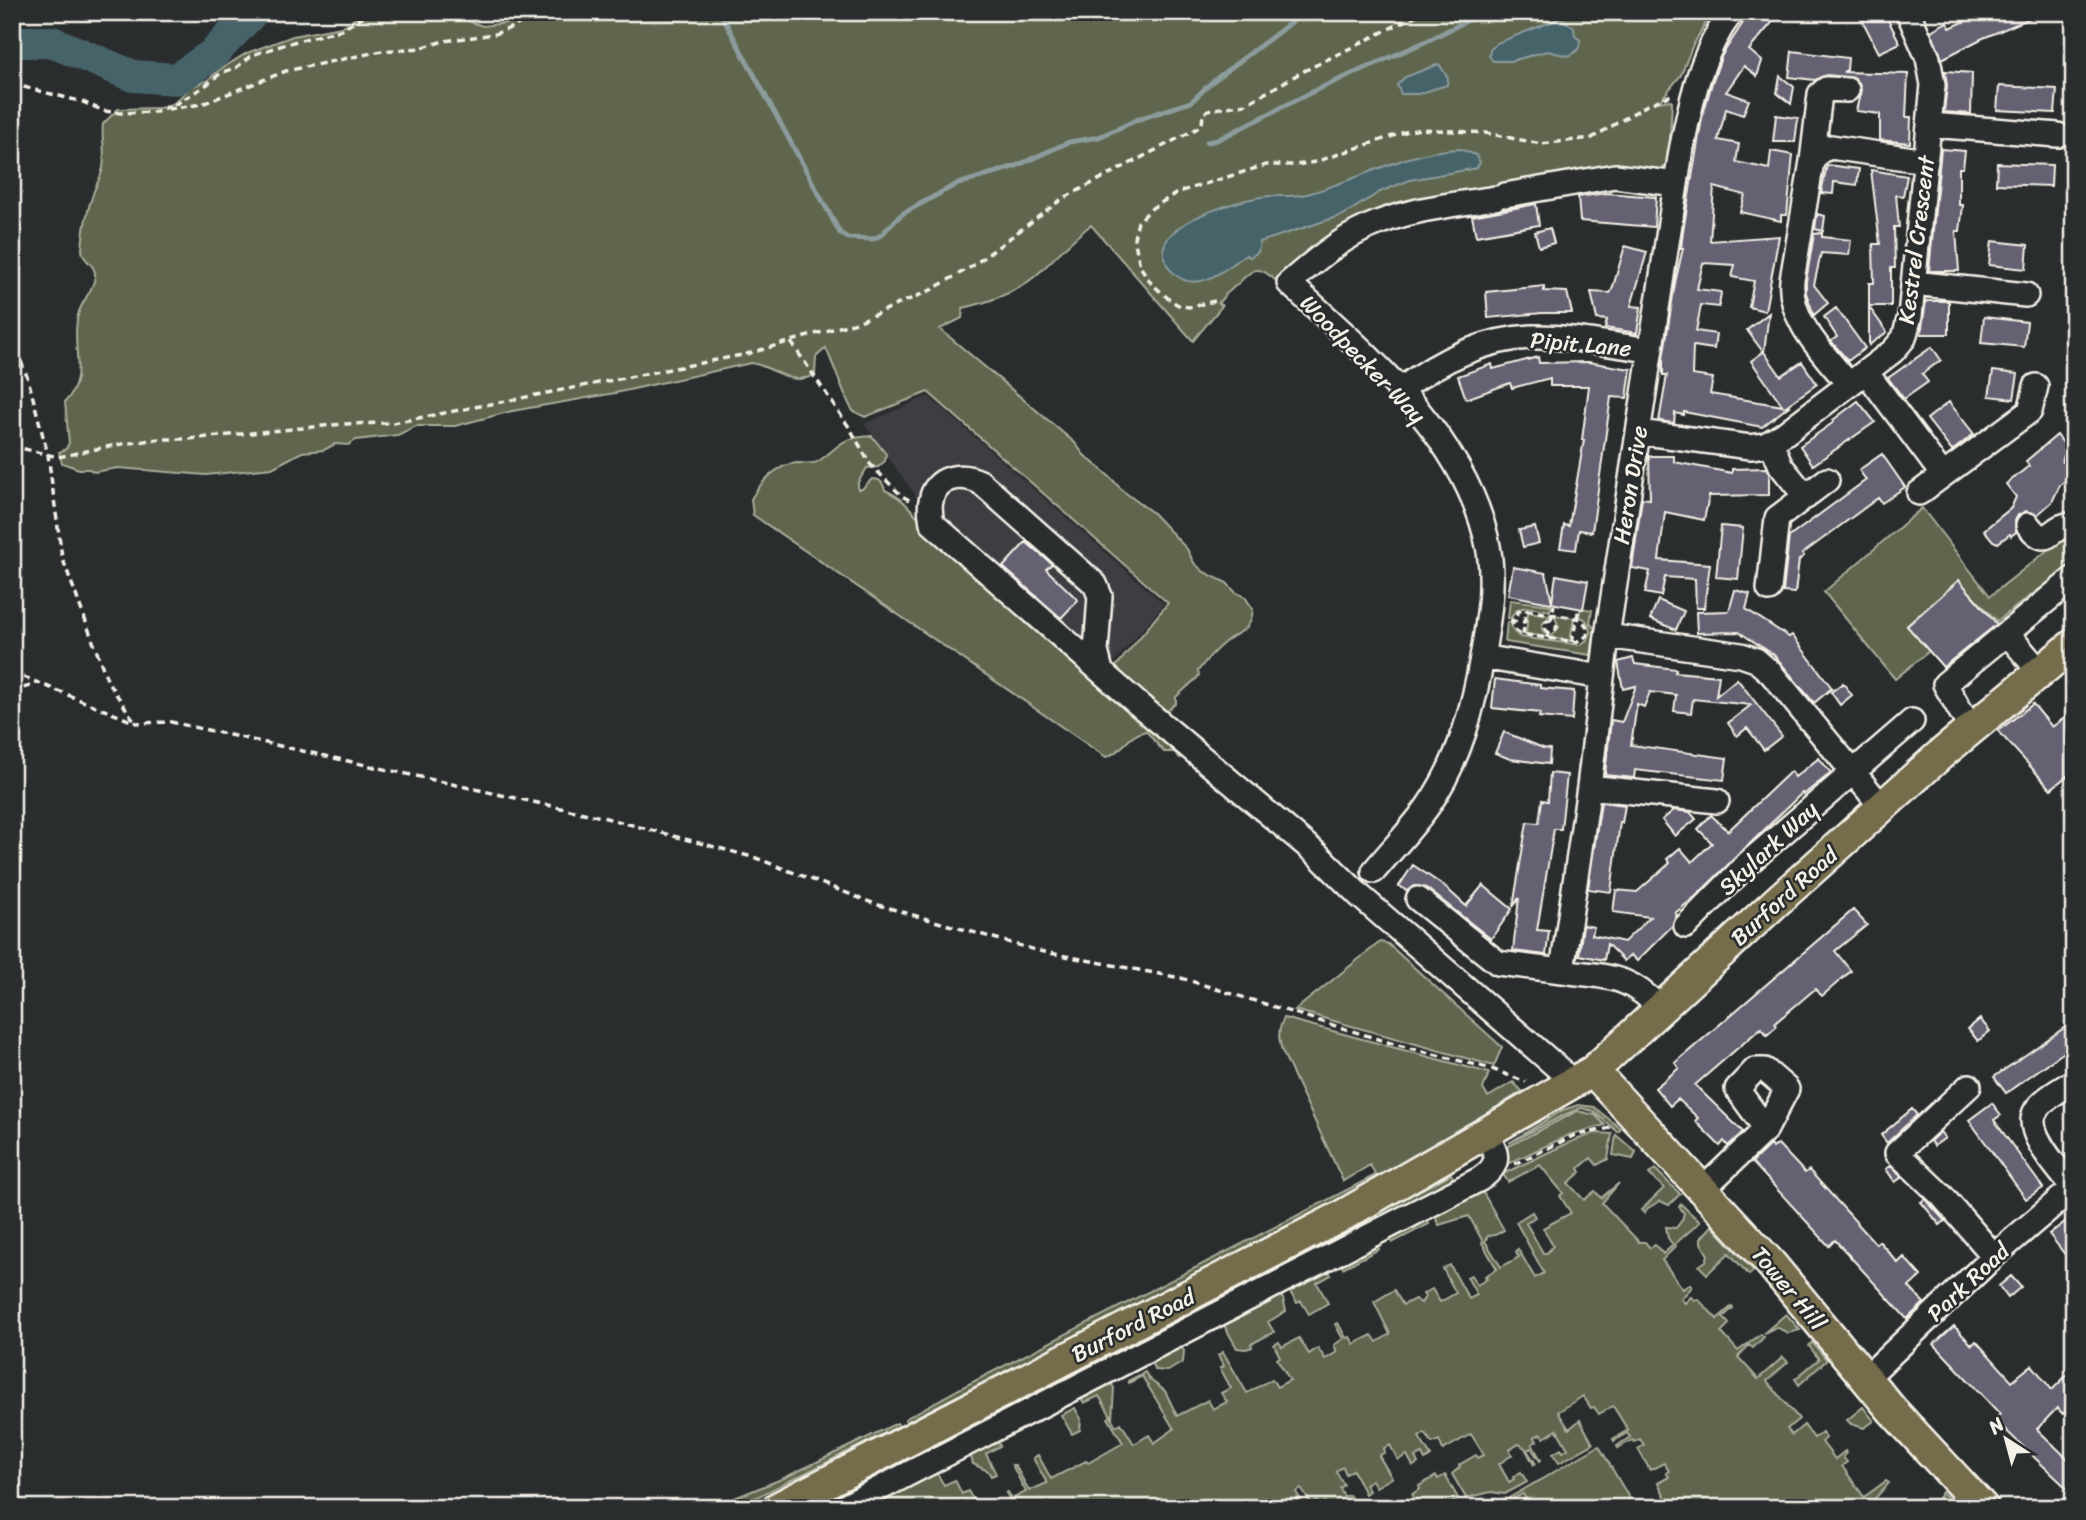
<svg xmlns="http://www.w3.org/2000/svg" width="2086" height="1520" font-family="Sriracha,sans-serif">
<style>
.built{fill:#3c3c42}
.green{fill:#5e664d;stroke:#a9ac9a;stroke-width:2}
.water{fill:#47646b;stroke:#8c9c9d;stroke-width:2}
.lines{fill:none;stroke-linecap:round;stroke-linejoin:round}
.stream{stroke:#8c9c9d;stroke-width:5}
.river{stroke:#47646b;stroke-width:32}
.building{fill:#656072;stroke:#f4f1e8;stroke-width:2}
.minor-casing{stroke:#f4f1e8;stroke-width:28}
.major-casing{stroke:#f4f1e8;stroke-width:35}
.path{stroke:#f4f1e8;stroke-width:3.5;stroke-dasharray:7 5;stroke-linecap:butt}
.minor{stroke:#2a2d2e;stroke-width:23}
.major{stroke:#746c4b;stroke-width:30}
.labels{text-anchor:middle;stroke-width:5;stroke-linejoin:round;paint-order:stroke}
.street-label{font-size:23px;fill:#f4f1e8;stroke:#2a2d2e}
</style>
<rect width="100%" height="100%" fill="#2a2d2e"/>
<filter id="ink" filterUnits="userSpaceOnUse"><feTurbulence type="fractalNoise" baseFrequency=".0143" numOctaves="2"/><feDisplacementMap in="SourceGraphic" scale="14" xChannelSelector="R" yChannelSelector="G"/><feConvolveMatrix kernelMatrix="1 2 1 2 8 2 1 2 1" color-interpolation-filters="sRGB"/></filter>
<g filter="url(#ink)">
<path class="built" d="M 928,396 L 1164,604 L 1109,668 L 944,523 L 940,503 L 921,503 L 864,424 Z"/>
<path class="green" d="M 367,12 L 452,12 L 465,20 L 483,26 L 506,23 L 520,12 L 1712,12 L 1692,47 L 1681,75 L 1659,102 L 1670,100 L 1672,102 L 1669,156 L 1667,163 L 1661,169 L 1651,169 L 1646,173 L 1641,172 L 1637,167 L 1617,165 L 1577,170 L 1576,175 L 1561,175 L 1514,181 L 1508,189 L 1425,202 L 1419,198 L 1388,206 L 1384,212 L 1332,233 L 1325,245 L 1313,256 L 1275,280 C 1254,260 1250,274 1234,287 C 1228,292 1223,297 1218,303 L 1222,306 L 1193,341 L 1091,225 C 1073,238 1058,255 1042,270 C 1022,290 990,302 963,308 L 962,318 L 940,329 L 1075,443 L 1084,455 L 1110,477 L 1123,491 L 1153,513 L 1187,549 L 1194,563 L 1204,572 L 1227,583 L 1235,592 L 1245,597 L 1253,609 C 1251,633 1239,630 1225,642 C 1215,650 1206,660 1198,671 L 1199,675 L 1197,678 L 1176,697 L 1176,703 L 1165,713 L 1113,670 L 1168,603 L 928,392 L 865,417 L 853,411 L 849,404 L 826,348 L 816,357 L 815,375 C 787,387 779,368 751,363 L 615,393 L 512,411 L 455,426 L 416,426 L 398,435 L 356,440 L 348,445 L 335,444 L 324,450 L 302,452 L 272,468 L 206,475 L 118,468 L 94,472 L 89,469 L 79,469 L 62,463 L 59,452 L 66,449 L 69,443 L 65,402 C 89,377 70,346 78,315 C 81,301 94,291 95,276 C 96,263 82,262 82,249 C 83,230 87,210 94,191 C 97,183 102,175 103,167 C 106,153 101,137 103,124 L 118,109 L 160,108 L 174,103 L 191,87 L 208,80 L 219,70 L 247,53 L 293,36 L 341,27 Z
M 872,436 L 886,454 L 885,461 L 878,467 L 867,468 L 858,482 L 858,489 L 862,489 L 872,479 C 881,479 883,483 885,490 C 903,499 904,502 918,517 L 1185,755 L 1180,758 L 1174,752 L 1164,752 L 1146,731 C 1128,734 1123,752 1106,757 L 1097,751 L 753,515 L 751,499 C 761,482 777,464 797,463 C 804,463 813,465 819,461 C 845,442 838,439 872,436 Z
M 1922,508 L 1990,596 L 2074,529 L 2074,563 L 1997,621 L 1959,581 L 1907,625 L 1929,651 L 1895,679 L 1824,592 Z
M 1510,600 L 1551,605 L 1550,611 C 1535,608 1518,602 1511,618 L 1508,618 Z
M 1581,608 L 1592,610 L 1590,623 L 1595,629 L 1591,655 L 1505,642 L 1507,622 L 1510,622 L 1514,632 L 1520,637 L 1580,645 L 1588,639 L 1591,632 L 1586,620 L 1579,616 Z
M 1528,612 L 1551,615 C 1545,621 1535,627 1548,635 L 1547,637 L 1526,634 Z
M 1554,615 L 1574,618 L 1570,641 L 1550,638 L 1559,627 Z
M 1380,942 L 1388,944 L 1502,1047 L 1494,1066 L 1295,1010 Z
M 1284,1018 L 1489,1073 L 1483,1089 L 1488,1097 L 1513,1082 L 1522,1091 L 1437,1145 L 1333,1204 L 906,1422 L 905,1419 L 961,1388 L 1376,1175 L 1370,1165 L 1343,1181 L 1282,1051 C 1278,1037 1278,1030 1284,1018 Z
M 1578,1105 L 1594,1107 L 1621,1129 L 1618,1132 L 1593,1111 L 1581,1108 L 1566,1114 L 1509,1143 L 1563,1110 Z
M 1577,1111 L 1595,1115 L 1605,1125 L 1569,1135 L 1501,1167 L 1507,1147 Z
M 1595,1133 L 1612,1134 L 1608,1159 L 1597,1165 L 1591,1158 L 1579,1168 L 1581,1172 L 1568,1183 L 1584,1200 L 1595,1191 L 1601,1198 L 1619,1183 L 1602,1203 L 1639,1242 L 1645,1242 L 1650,1248 L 1655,1245 L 1663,1254 L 1673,1245 L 1668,1238 L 1666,1227 L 1676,1228 L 1682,1220 L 1684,1213 L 1679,1207 L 1681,1204 L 1700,1222 L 1675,1244 L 1676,1246 L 1662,1260 L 1683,1289 L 1690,1284 L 1692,1287 L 1681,1299 L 1685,1303 L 1691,1297 L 1694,1300 L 1698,1299 L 1717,1319 L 1732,1306 L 1733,1308 L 1723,1317 L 1729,1324 L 1721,1332 L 1738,1351 L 1761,1334 L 1764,1337 L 1753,1348 L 1749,1345 L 1738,1357 L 1758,1379 L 1783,1357 L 1788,1362 L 1767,1381 L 1799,1419 L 1787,1429 L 1792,1435 L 1804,1425 L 1814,1438 L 1822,1432 L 1826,1438 L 1822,1442 L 1835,1459 L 1845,1451 L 1846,1453 L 1843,1457 L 1847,1462 L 1842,1466 L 1864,1497 L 1886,1481 L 1889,1483 L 1870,1504 L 1873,1508 L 1668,1508 L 1670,1506 L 1668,1502 L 1653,1508 L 1667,1500 L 1658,1483 L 1669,1477 L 1666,1473 L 1669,1471 L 1664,1463 L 1650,1470 L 1638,1449 L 1644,1445 L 1640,1439 L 1634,1442 L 1632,1440 L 1618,1448 L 1617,1446 L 1630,1437 L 1627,1433 L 1614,1441 L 1613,1439 L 1628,1430 L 1613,1406 L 1599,1414 L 1594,1407 L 1591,1408 L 1583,1396 L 1558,1412 L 1569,1429 L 1580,1420 L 1593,1444 L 1559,1463 L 1553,1454 L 1561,1449 L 1563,1452 L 1568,1449 L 1557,1430 L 1544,1438 L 1541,1434 L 1534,1437 L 1537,1441 L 1532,1444 L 1541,1460 L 1540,1461 L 1531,1448 L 1527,1450 L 1536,1464 L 1534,1465 L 1525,1448 L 1519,1444 L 1509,1450 L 1512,1455 L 1499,1464 L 1509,1482 L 1514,1479 L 1513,1477 L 1521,1472 L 1527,1482 L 1505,1494 L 1491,1492 L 1466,1498 L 1452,1474 L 1460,1467 L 1459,1465 L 1476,1455 L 1478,1458 L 1484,1455 L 1471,1434 L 1443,1450 L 1439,1440 L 1432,1443 L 1425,1433 L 1419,1437 L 1431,1456 L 1425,1460 L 1422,1454 L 1415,1457 L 1418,1463 L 1413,1466 L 1407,1455 L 1398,1460 L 1390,1445 L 1384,1448 L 1385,1452 L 1379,1456 L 1392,1478 L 1376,1487 L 1372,1480 L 1365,1484 L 1369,1491 L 1365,1494 L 1353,1470 L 1346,1474 L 1343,1467 L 1336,1471 L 1344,1485 L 1340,1488 L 1344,1497 L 1349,1495 L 1352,1499 L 1337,1508 L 1328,1508 L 1325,1502 L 1320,1505 L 1317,1501 L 1312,1504 L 1301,1489 L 1296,1492 L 1304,1505 L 1299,1508 L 1008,1508 L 1013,1505 L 1006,1493 L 1008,1492 L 1012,1499 L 1026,1492 L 1012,1465 L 1015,1465 L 1029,1491 L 1047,1483 L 1033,1458 L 1038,1455 L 1051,1479 L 1086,1461 L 1088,1463 L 1123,1443 L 1108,1418 L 1111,1416 L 1099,1396 L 1084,1403 L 1079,1394 L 1108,1378 L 1114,1388 L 1112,1419 L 1116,1426 L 1121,1423 L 1134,1444 L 1149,1435 L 1154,1443 L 1174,1429 L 1142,1376 L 1129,1383 L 1128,1381 L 1145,1372 L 1150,1380 L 1165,1391 L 1177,1416 L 1208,1400 L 1213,1409 L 1227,1402 L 1221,1393 L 1231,1388 L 1220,1368 L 1224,1366 L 1218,1355 L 1223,1352 L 1247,1393 L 1272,1379 L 1277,1387 L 1290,1380 L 1277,1359 L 1280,1357 L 1274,1345 L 1279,1342 L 1282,1347 L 1299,1338 L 1309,1354 L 1318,1348 L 1325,1359 L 1337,1352 L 1334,1345 L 1343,1339 L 1335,1324 L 1338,1323 L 1346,1338 L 1350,1337 L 1354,1344 L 1372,1335 L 1377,1342 L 1390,1334 L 1374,1302 L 1394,1290 L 1403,1305 L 1415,1299 L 1421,1303 L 1425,1297 L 1423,1294 L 1432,1289 L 1440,1302 L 1456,1293 L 1443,1269 L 1450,1265 L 1469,1299 L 1477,1295 L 1467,1277 L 1471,1275 L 1477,1285 L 1487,1279 L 1485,1276 L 1497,1269 L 1482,1243 L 1483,1242 L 1469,1216 L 1439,1225 L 1434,1215 L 1480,1187 L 1504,1230 L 1495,1235 L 1488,1236 L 1485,1241 L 1501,1267 L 1519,1257 L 1516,1252 L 1518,1249 L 1535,1278 L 1544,1273 L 1516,1222 L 1532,1212 L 1535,1217 L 1526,1223 L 1543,1253 L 1547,1253 L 1553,1246 L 1543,1228 L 1571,1213 L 1560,1196 L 1563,1193 L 1540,1165 L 1508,1182 L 1503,1174 L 1568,1143 Z
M 1616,1135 L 1636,1152 L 1633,1159 L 1613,1155 Z
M 1655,1169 L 1680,1194 L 1669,1205 L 1660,1201 L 1648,1208 L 1644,1213 L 1641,1210 L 1664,1188 L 1649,1174 Z
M 1451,1174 L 1457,1184 L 983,1428 L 979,1421 Z
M 1426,1220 L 1429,1224 L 1392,1243 L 1389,1238 Z
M 1712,1226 L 1754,1271 L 1749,1275 L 1729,1253 L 1707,1274 L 1699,1266 L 1706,1261 L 1708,1255 L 1701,1243 L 1701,1238 Z
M 1376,1243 L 1379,1249 L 1343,1268 L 1340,1263 Z
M 1326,1266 L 1331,1275 L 1317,1283 L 1328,1303 L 1309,1314 L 1301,1301 L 1297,1303 L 1286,1286 Z
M 1278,1291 L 1283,1299 L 1286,1311 L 1268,1322 L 1274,1332 L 1251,1344 L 1252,1347 L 1246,1349 L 1237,1348 L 1221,1320 Z
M 1786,1314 L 1800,1330 L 1788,1333 L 1776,1327 L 1764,1333 Z
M 1178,1342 L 1184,1351 L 1183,1362 L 1168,1371 L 1155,1370 L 1148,1357 Z
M 1812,1342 L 1827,1360 L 1799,1385 L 1795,1379 L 1819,1359 L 1809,1346 Z
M 1863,1407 L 1874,1421 L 1864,1428 L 1851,1424 L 1847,1420 Z
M 1075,1408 L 1081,1419 L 1080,1430 L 1072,1434 L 1061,1415 Z
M 897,1423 L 899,1426 L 737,1507 L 732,1499 L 784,1478 Z
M 969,1426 L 973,1433 L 827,1508 L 805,1508 Z
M 994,1436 L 1000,1446 L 986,1454 L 996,1474 L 991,1476 L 988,1471 L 973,1464 L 969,1449 Z
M 1599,1446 L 1635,1508 L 1531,1508 L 1523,1494 L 1511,1500 L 1509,1498 Z
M 936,1472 L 944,1485 L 955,1480 L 962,1494 L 968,1491 L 978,1508 L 878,1508 L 887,1499 Z
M 1445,1475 L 1459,1500 L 1436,1508 L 1421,1508 L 1412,1494 L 1420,1489 L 1419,1486 L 1436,1476 L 1438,1479 Z
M 1942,1492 L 1958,1508 L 1938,1508 L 1934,1504 Z"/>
<path class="water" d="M 1561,18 L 1574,28 L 1575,36 L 1580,40 C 1580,50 1576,52 1569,56 L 1547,51 L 1511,61 L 1493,61 L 1489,56 L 1490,50 L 1497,43 Z
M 1439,64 L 1448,78 L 1447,85 L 1418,94 L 1401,94 L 1397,85 L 1405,77 Z
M 1460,149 L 1476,155 L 1480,162 L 1477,168 L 1410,180 L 1380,192 L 1343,215 L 1260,242 L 1258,252 L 1250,257 L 1246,255 C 1227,267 1203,291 1180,278 C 1172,273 1166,267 1165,258 C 1164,256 1163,249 1164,247 C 1170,219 1245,197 1271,196 C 1284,196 1294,197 1307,194 C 1359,180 1405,151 1460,149 Z"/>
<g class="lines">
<path class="stream" d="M 720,12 L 840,233 L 848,238 L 873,239 L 881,235 L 902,214 L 955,185 L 1016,166 L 1069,142 L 1099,137 L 1139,119 L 1191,102 L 1213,81 L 1305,12
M 1207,142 L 1217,140 L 1318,89 L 1427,41 L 1484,12"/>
<path class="river" d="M 12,42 L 52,42 L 133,76 L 177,79 L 213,54 L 253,12"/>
</g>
<path class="building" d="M 1750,12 L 1784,12 L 1775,19 L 1749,50 L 1762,61 L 1757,76 L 1744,66 L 1726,92 L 1749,100 L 1743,115 L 1726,109 L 1718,140 L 1739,144 L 1736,162 L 1769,169 L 1771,151 L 1793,155 L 1787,215 L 1781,215 L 1781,221 L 1740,212 L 1745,195 L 1714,187 L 1710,241 L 1779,236 L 1765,311 L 1749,307 L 1754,281 L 1732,277 L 1735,265 L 1703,263 L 1697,289 L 1721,292 L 1719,307 L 1701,305 L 1696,331 L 1716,334 L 1714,349 L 1693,346 L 1692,375 L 1713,378 L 1710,394 L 1783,406 L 1751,361 L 1763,352 L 1747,330 L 1769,313 L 1764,352 L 1781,376 L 1802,362 L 1817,384 L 1786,406 L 1789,406 L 1762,427 L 1684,412 L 1684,415 L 1675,413 L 1674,423 L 1659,421 L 1667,375 L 1663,375 L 1663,359 L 1675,283 L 1683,248 L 1681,248 L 1683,231 L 1702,118 L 1712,83 L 1722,55 Z
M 1858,12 L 1884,12 L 1900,43 L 1879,53 Z
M 1986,12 L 2045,12 L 1981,39 L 1942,59 L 1931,31 L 1947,22 L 1950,28 Z
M 1792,51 L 1848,58 L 1847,70 L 1843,72 L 1908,74 L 1906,117 L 1911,117 L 1910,143 L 1880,140 L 1880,114 L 1856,111 L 1861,90 L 1859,83 L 1854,78 L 1827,75 L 1815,80 L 1789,77 Z
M 1945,71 L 1972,73 L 1971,114 L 1944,112 L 1947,86 Z
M 1780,76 L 1794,87 L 1791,104 L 1777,93 Z
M 1999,86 L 2057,89 L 2055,113 L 1997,110 Z
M 1776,115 L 1798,118 L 1795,142 L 1773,142 Z
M 1941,149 L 1965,151 L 1963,168 L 1959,168 L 1959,205 L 1963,205 L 1960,231 L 1956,231 L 1959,271 L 1929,271 Z
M 1997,163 L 2052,165 L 2051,186 L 1996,184 Z
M 1827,165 L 1859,169 L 1857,185 L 1834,182 L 1833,194 L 1821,193 Z
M 1871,170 L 1907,176 L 1903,196 L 1896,195 L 1899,227 L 1894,227 L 1895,268 L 1891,268 L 1891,306 L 1869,306 L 1869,283 L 1874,283 L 1873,244 L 1880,244 Z
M 1606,193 L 1656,197 L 1654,227 L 1580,221 L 1578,197 Z
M 1536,204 L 1539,225 L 1476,236 L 1472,216 Z
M 1817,214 L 1825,216 L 1823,231 L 1815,229 Z
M 1550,228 L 1554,243 L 1539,247 L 1535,232 Z
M 1822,233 L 1822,237 L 1851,240 L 1849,255 L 1821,253 L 1814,285 L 1828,303 L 1814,315 L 1806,293 L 1806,281 L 1814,234 Z
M 1992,241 L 2028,245 L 2026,269 L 1989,265 Z
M 1625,246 L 1647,252 L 1631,306 L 1641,307 L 1637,333 L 1605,328 L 1607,320 L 1597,319 L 1591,292 L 1610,293 L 1612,290 Z
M 1544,286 L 1544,291 L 1567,292 L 1572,313 L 1542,313 L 1488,318 L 1486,292 Z
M 1926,301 L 1949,301 L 1949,334 L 1921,334 Z
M 1869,307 L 1887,332 L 1869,345 Z
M 1836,308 L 1865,348 L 1848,361 L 1831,341 L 1837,337 L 1824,317 Z
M 1984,317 L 2027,322 L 2024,347 L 1981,343 Z
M 1932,347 L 1941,360 L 1922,374 L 1928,382 L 1904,399 L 1888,378 Z
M 1538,357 L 1539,363 L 1588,362 L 1631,369 L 1627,398 L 1611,397 L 1592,532 L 1579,530 L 1576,550 L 1560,548 L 1564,525 L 1569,526 L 1584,440 L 1582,440 L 1589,386 L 1550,386 L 1550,378 L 1512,388 L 1510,383 L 1466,399 L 1458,376 L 1492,364 L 1493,369 Z
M 1993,371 L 2018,374 L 2014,399 L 1989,396 Z
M 1858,401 L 1875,422 L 1813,465 L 1800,446 L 1834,422 L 1833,420 Z
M 1949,402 L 1974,434 L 1952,451 L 1927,419 Z
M 2057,435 L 2067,448 L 2062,461 L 2071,472 L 2067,479 L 2060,485 L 2052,502 L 2037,515 L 2026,511 L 2018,515 L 2015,521 L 2016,532 L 2011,536 L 2010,534 L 1998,543 L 1993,541 L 1984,530 L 2011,508 L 2016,497 L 2006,484 L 2029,466 L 2026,461 Z
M 1882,454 L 1905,487 L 1882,503 L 1878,498 L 1802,554 L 1804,556 L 1799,560 L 1795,593 L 1783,592 L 1789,537 L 1866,480 L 1859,470 Z
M 1649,456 L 1674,456 L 1674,462 L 1732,473 L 1732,469 L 1767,468 L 1769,473 L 1769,495 L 1709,496 L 1704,520 L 1665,512 L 1659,560 L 1710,564 L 1704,608 L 1696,608 L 1695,579 L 1665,577 L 1661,596 L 1645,593 L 1650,571 L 1632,568 L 1642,498 L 1650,499 Z
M 1721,526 L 1743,528 L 1738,579 L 1716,577 Z
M 1535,527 L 1539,543 L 1523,547 L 1519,530 Z
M 1026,542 L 1052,564 L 1046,569 L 1078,600 L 1061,618 L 1003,567 Z
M 1513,567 L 1546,573 L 1552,602 L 1556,575 L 1588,581 L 1583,609 L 1508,595 Z
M 1959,580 L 1997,624 L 1943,667 L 1907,626 Z
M 1735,590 L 1750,594 L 1746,609 L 1789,637 L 1792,635 L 1832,688 L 1814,703 L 1774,655 L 1739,632 L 1697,633 L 1696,612 L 1729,611 Z
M 1658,600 L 1684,611 L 1676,630 L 1650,619 Z
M 1633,658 L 1635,664 L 1676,669 L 1675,672 L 1719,676 L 1716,696 L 1737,679 L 1782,736 L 1764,750 L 1747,728 L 1737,736 L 1728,723 L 1751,705 L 1693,699 L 1691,713 L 1674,711 L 1676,695 L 1650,692 L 1644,707 L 1637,704 L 1631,745 L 1727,758 L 1724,780 L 1635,770 L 1634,778 L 1605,775 L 1611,720 L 1622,722 L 1636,686 L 1623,689 L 1618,662 Z
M 1495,679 L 1540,685 L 1540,688 L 1574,691 L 1572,720 L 1539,717 L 1540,713 L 1492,708 Z
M 1843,683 L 1852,695 L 1840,705 L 1831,692 Z
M 2033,704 L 2052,727 L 2074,711 L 2074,770 L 2051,789 L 1998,731 Z
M 1504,732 L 1543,748 L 1550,749 L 1549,764 L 1510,759 L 1495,753 Z
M 1819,758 L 1831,773 L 1803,795 L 1802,793 L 1695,897 L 1675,913 L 1677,915 L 1672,926 L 1637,961 L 1631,955 L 1624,961 L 1607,944 L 1604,960 L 1579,955 L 1583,925 L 1594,927 L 1592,935 L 1624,942 L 1650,917 L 1613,912 L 1616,890 L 1637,892 L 1670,863 L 1667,859 L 1680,848 L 1692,862 L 1712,843 L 1698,829 L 1711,815 L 1728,831 L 1791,771 L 1795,777 Z
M 1550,773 L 1567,775 L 1561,829 L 1554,829 L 1537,930 L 1549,931 L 1546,955 L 1513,951 L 1519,898 L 1513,907 L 1527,822 L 1539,823 L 1542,800 L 1548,801 Z
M 1601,802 L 1625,805 L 1622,823 L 1620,822 L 1611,892 L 1588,889 Z
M 1674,810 L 1690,812 L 1696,819 L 1675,836 L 1662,820 Z
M 1413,865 L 1444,886 L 1466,906 L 1483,885 L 1512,909 L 1491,939 L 1426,888 L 1414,886 L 1407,891 L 1399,886 Z
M 1853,910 L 1867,925 L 1835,951 L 1851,971 L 1822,996 L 1815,989 L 1775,1023 L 1777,1026 L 1767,1035 L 1761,1028 L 1695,1085 L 1743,1132 L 1728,1146 L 1724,1141 L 1720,1146 L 1695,1121 L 1698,1118 L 1678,1099 L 1670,1106 L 1655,1088 L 1679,1068 L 1675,1063 Z
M 1980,1019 L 1990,1031 L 1978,1041 L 1968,1029 Z
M 2074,1021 L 2074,1045 L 2006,1093 L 1994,1077 Z
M 1992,1103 L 2001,1115 L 1994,1120 L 2043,1188 L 2026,1199 L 1969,1120 Z
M 1912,1109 L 1917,1115 L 1887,1143 L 1881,1135 Z
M 1940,1132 L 1945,1138 L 1934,1146 L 1930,1141 Z
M 1778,1144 L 1805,1173 L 1809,1170 L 1876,1244 L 1879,1241 L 1898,1263 L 1904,1257 L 1921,1276 L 1909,1287 L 1924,1303 L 1907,1319 L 1835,1240 L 1829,1246 L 1752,1162 L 1770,1145 L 1773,1148 Z
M 1891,1166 L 1902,1177 L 1895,1182 L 1886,1169 Z
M 1925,1199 L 1945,1221 L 1940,1225 L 1921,1202 Z
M 2065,1222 L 2074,1233 L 2074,1266 L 2049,1234 Z
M 2011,1276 L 2021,1287 L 2008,1298 L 1999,1286 Z
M 1954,1326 L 1972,1345 L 1976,1341 L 2012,1381 L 2032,1365 L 2052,1390 L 2074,1368 L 2074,1403 L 2063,1414 L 2057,1408 L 2037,1429 L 2074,1465 L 2074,1495 L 1995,1420 L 2000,1414 L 1934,1344 Z"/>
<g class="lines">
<defs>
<path id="minor" d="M 1930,125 L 2058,135
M 1812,161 L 1820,94 L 1826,89 L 1847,90
M 1505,195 L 1615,176 L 1676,184
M 1913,283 L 2026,295
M 1866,372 L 1942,474
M 1849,385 C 1825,354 1788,321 1792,280 L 1812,161 L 1820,151 L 1831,147 L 1926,161
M 1399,391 C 1437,362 1483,339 1532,337 C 1571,336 1611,345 1650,350
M 1638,432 L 1750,447 L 1765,445 L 1784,434 L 1893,351 L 1904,338 L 1910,316 L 1933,85 L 1928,58 L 1908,12
M 1771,442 L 1781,466 L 1806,497
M 1919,493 L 2030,411 L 2036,386
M 2028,525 C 2050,553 2049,523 2072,525 L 2074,529
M 1769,589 L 1777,518 L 1827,480
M 2007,633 L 2039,671
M 1607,636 L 1741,655 L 1756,660 L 1771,673 L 1882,807
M 1482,657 L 1602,677
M 1101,671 L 1096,651 L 1100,596 L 1095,584 L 980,482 C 961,473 935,476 931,501 C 929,508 931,516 932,523 L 1138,704 L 1318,855 L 1360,896 L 1558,1068 L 1572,1082
M 1971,729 L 1945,684 L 2074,578
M 1589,787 L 1717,801
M 1374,871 C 1392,849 1412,829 1428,806 C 1460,760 1474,706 1483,652 C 1489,617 1495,581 1488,546 C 1466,436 1368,356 1289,283 C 1313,262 1339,240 1368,227 C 1408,209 1452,205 1495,198
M 1418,899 L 1498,963 L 1562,971
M 1686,926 L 1748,863 L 1912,721
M 1661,1009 C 1626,973 1609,978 1562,971 L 1589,787 L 1607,636 L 1681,151 C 1691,102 1700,53 1732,12
M 1969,1086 L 1897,1153 L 1942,1196 L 1994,1256
M 1703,1189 L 1766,1129 L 1787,1089 L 1765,1070 L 1755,1070 L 1737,1089 L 1766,1129
M 1865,1379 L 1994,1256 L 2073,1188 C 2061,1171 2024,1134 2035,1112 C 2042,1099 2062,1089 2074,1081
M 842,1508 L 1480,1179 C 1502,1164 1498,1153 1485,1134"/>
<path id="major" d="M 1593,1071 L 1771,1264 L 1892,1410 L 1983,1508
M 777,1508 L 1340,1217 L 1593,1071 L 1776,902 L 1940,755 L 2074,644"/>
</defs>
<use href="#minor" class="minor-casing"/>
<use href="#major" class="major-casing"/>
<path class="path" d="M 478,12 C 500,19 519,17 541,12
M 12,84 L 83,102 L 104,111 L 121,113 L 155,112 L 176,104 L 205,86 L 221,73 L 237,67 L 252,55 L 293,42 L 341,30 L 371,12
M 168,109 L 202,104 L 286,71 L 382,51 L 420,48 L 444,41 L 495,34 L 515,26 L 537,13
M 1215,301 L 1189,307 L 1180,306 L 1170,300 L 1151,283 L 1140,266 L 1134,238 L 1138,222 L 1152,208 L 1179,192 L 1266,165 L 1296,165 L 1315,162 L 1405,132 L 1421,129 L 1486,133 L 1541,144 L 1592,138 L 1647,105 L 1674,94
M 12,339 L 28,379 L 48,455 L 62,557 L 108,682 L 135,722
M 791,342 L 851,430 L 870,464 L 902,496 L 911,501
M 12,446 L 58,457 L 116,445 L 159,439 L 188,439 L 344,424 L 393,423 L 747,354 L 860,321 L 931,290 L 971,267 L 1062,199 L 1196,129 L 1202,124 L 1203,114 L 1208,110 L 1246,104 L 1300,73 L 1423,12
M 1526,610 L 1581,619 L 1588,628 L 1587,636 L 1576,642 L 1520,634 L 1514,629 L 1512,621 L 1519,611 Z
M 1510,621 L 1525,622
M 1549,633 L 1545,629 L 1546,621 L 1551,620
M 1523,635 L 1526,610
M 1548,638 L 1549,633 L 1555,631 L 1557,627 L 1551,620 L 1554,605
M 1572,642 L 1579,608
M 12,672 L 136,723 L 171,722 L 606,818 L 756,858 L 875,904 L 1039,951 L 1181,978 L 1394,1044 L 1492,1069 L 1526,1082
M 12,691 L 34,685
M 1515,1164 L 1573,1136 L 1615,1127"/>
<use href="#minor" class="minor"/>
<use href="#major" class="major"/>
</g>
</g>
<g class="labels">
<g class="street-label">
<text transform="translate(1916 240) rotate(-83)" y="8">Kestrel Crescent</text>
<text transform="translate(1581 344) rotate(5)" y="8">Pipit Lane</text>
<text transform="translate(1363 359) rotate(46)" y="8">Woodpecker Way</text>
<text transform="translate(1630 485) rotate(-81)" y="8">Heron Drive</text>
<text transform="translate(1768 848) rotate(-43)" y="8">Skylark Way</text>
<text transform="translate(1784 896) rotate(-42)" y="8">Burford Road</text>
<text transform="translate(1968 1282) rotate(-43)" y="8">Park Road</text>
<text transform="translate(1789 1288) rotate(50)" y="8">Tower Hill</text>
<text transform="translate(1133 1325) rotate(-27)" y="8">Burford Road</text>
</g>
</g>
<rect width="2086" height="1520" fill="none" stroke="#2a2d2e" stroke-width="42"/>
<rect x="21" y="21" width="2044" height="1478" fill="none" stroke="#f4f1e8" stroke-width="2.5" filter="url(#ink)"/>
<g transform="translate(2006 1439) rotate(324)" stroke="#2a2d2e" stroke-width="5" paint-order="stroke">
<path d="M0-5L12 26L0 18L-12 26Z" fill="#f4f1e8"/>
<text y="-10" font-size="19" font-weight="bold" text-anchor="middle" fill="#f4f1e8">N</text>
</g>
</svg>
